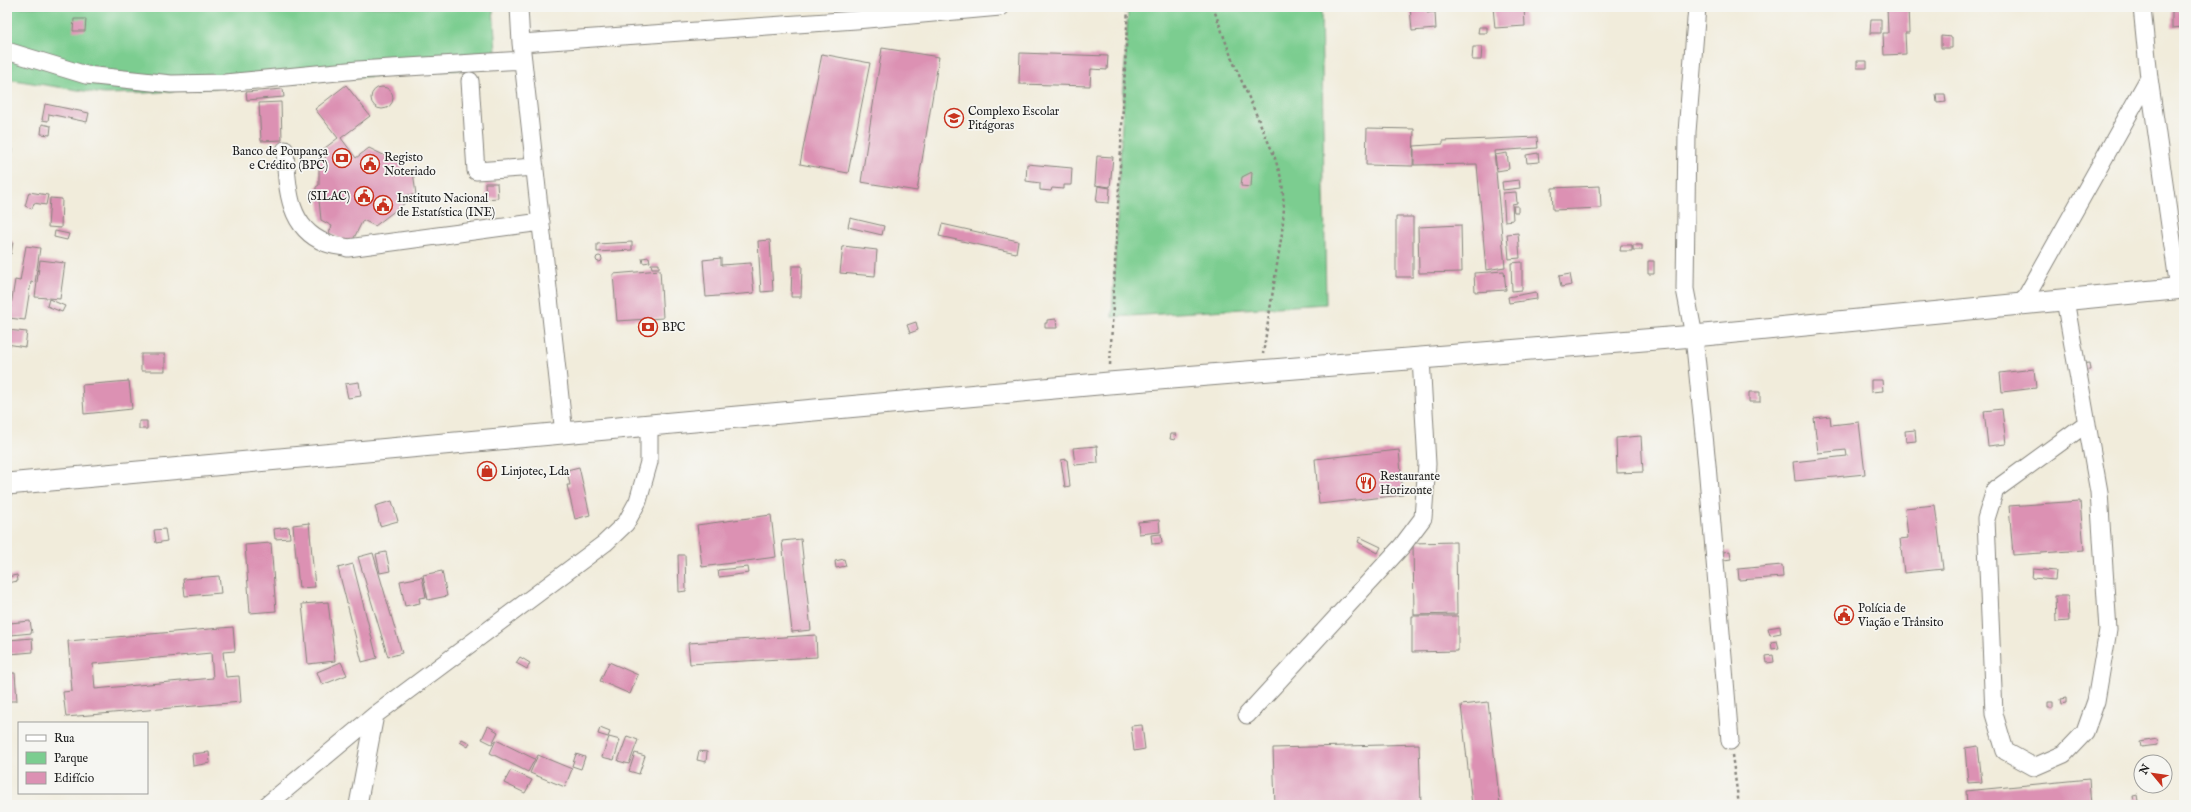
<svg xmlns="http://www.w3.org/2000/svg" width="2191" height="812" font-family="'IM FELL English',serif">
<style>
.green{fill:#7bcd90;stroke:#4c7456}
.building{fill:#dc91b3;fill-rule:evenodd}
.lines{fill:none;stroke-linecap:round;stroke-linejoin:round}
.minor-casing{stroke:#86847c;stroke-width:19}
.major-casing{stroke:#86847c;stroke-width:23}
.path{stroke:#86847c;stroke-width:2.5;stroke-dasharray:3 3;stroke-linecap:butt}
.minor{stroke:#fff;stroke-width:17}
.major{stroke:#fff;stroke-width:21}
.labels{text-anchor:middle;stroke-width:3.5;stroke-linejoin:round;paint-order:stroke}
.poi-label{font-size:12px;fill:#1c1c1c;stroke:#f6f6f2;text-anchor:start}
</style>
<rect width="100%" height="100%" fill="#f6f6f2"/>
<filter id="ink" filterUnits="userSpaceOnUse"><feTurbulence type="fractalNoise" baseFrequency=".025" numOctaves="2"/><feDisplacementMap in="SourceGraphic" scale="8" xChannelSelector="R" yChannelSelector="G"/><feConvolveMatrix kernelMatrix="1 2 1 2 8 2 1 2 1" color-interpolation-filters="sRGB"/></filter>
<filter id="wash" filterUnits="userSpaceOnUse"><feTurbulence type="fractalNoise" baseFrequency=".012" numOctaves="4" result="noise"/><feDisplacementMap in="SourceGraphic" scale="16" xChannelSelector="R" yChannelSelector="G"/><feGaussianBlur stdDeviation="0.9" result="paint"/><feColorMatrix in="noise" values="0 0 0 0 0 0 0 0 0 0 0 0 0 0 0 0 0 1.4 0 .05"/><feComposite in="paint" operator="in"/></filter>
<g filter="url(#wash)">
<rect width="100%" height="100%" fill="#f1ecdb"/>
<path class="green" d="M 7,7 L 493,7 L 497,67 L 144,93 L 103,94 L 7,79 Z
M 1128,7 L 1321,7 L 1326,304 L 1112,317 Z"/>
<g id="blocks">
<path class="building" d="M 1410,7 L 1426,7 L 1427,13 L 1435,12 L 1436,29 L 1412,31 Z
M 1493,7 L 1524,7 L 1525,26 L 1495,28 Z
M 1887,7 L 1908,7 L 1909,33 L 1905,33 L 1906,54 L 1884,55 L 1883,33 L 1888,33 Z
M 2172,11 L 2184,11 L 2184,27 L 2172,28 Z
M 74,19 L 86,19 L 85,31 L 73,31 Z
M 1871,19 L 1881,19 L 1881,33 L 1870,33 Z
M 1479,27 L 1487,27 L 1487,33 L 1478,33 Z
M 1941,36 L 1952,37 L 1952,48 L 1941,48 Z
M 1473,47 L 1482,47 L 1481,60 L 1472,60 Z
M 882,48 L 939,57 L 917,191 L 861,182 Z
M 1020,53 L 1108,56 L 1107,70 L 1091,69 L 1090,86 L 1019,84 Z
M 822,54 L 870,63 L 848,173 L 800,164 Z
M 1857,61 L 1867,61 L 1867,68 L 1857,68 Z
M 346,85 L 370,116 L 341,138 L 356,158 L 369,148 L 402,164 L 402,173 L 413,171 L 416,195 L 407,195 L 405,203 L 375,226 L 363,220 L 351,244 L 329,233 L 332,226 L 321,220 L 319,200 L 316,200 L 316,187 L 319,185 L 319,163 L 326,157 L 321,151 L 338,138 L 315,109 Z
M371 98a11 11 0 1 1 22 0a11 11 0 1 1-22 0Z
M 283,89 L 284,97 L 247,100 L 246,92 Z
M 1936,94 L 1945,94 L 1946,102 L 1937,103 Z
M 281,102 L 282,140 L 261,141 L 259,103 Z
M 45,104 L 89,113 L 87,122 L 49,114 L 48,121 L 42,120 Z
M 42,124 L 51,126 L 50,135 L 41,134 Z
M 1367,128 L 1414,129 L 1413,166 L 1366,165 Z
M 1537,137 L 1538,148 L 1494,151 L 1505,267 L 1486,270 L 1477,164 L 1414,165 L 1414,146 L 1443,144 L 1443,141 Z
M 7,147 L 12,147 L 11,161 L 7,161 Z
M 1507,153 L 1509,169 L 1497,171 L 1495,155 Z
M 1538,153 L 1539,162 L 1527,163 L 1526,155 Z
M 1097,156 L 1113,157 L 1110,187 L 1095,185 Z
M 1027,164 L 1072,168 L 1071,185 L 1064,185 L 1064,189 L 1052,188 L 1051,191 L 1040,190 L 1040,183 L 1026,181 Z
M 1252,172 L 1251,187 L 1241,186 L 1242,177 Z
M 1519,180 L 1520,188 L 1503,190 L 1502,182 Z
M 485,183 L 497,183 L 498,198 L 486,199 Z
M 1098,186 L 1110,188 L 1109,203 L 1096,202 Z
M 1600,186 L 1601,208 L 1553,210 L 1552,188 Z
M 29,192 L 48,195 L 46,205 L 34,203 L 32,209 L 25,206 Z
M 1516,192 L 1517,203 L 1512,204 L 1513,220 L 1505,221 L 1503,193 Z
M 50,198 L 62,199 L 61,228 L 48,227 Z
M 1513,206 L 1518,206 L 1518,212 L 1514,212 Z
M 1396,217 L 1413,217 L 1413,277 L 1396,277 Z
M 850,218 L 884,226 L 882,235 L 848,227 Z
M 942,224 L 1018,241 L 1016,253 L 939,236 Z
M 1461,225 L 1462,272 L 1419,273 L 1418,227 Z
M 55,231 L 69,234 L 67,240 L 54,237 Z
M 1518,233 L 1520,258 L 1509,259 L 1507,234 Z
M 7,240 L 13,242 L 11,254 L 7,253 Z
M 770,240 L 773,291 L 761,292 L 758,241 Z
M 632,242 L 632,250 L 597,252 L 597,244 Z
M 1621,245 L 1632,245 L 1632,251 L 1620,251 Z
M 1633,245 L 1642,245 L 1642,250 L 1633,250 Z
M 26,246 L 40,248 L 35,283 L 31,282 L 25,320 L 9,318 L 15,280 L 20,281 Z
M 843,246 L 877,250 L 875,276 L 840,273 Z
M596 259a3 3 0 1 1 6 0a3 3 0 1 1-6 0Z
M 649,257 L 650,262 L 643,263 L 642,258 Z
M 721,258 L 721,265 L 751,263 L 754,293 L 706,297 L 703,260 Z
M 40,260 L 65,263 L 60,299 L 35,297 Z
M 1648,261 L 1654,261 L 1654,274 L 1648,274 Z
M 1522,262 L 1522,290 L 1512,291 L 1511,263 Z
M 651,264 L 659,264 L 659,268 L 652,268 Z
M 792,266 L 802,266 L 801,297 L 791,297 Z
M 660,270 L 663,318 L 617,321 L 613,274 Z
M 1504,271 L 1506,290 L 1475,292 L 1474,273 Z
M 1570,274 L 1572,285 L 1561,287 L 1559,276 Z
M 1536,292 L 1537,299 L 1509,303 L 1508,297 Z
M 49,299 L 65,306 L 62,312 L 47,306 Z
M 1056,319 L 1057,328 L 1045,328 L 1045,323 L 1047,323 L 1047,320 Z
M 916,322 L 918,330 L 910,333 L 907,325 Z
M 7,330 L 27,332 L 25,347 L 7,344 Z
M 141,354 L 165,354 L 165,371 L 141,371 Z
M 2089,363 L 2090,370 L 2079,371 L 2078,364 Z
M 2034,369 L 2036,388 L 2002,392 L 2000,373 Z
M 1871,380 L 1882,380 L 1883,391 L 1871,392 Z
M 129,381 L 132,409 L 84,414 L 82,385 Z
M 359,382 L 361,396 L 348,398 L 345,384 Z
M 1749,392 L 1760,392 L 1760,402 L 1749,402 Z
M 2002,409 L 2006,444 L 1988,446 L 1984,411 Z
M 1830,416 L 1831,425 L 1859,422 L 1865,474 L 1795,481 L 1793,462 L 1847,456 L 1846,450 L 1818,453 L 1814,418 Z
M 139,421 L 147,421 L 147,429 L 139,429 Z
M 1915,430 L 1916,441 L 1906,442 L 1905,431 Z
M 1171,434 L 1176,434 L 1175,440 L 1170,439 Z
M 1641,436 L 1643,472 L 1617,473 L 1616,438 Z
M 1097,446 L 1098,463 L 1075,465 L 1073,448 Z
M 1399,450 L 1403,495 L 1319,504 L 1315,459 Z
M 1067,459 L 1070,486 L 1065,487 L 1061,460 Z
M 579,467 L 590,515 L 575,519 L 567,485 L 570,485 L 567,470 Z
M 392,501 L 398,521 L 380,526 L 375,506 Z
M 2080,501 L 2084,550 L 2013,555 L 2009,506 Z
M 1935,505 L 1943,569 L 1904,573 L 1900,539 L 1908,538 L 1905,508 Z
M 771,515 L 776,557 L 702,567 L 697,525 Z
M 1159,520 L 1160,532 L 1139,534 L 1138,522 Z
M 309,523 L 315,587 L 299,588 L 293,525 Z
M 289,527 L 290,538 L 275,539 L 274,529 Z
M 165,529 L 167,541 L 156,543 L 154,530 Z
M 1161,534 L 1162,543 L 1152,544 L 1151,535 Z
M 1360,537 L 1381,547 L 1378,553 L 1358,542 Z
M 801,539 L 811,630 L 792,632 L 782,541 Z
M 1456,542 L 1457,614 L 1414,615 L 1413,543 Z
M 271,543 L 276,611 L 250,613 L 245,545 Z
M 1730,551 L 1731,559 L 1724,560 L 1723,552 Z
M 386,552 L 390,571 L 380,573 L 376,554 Z
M 373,553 L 402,653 L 388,657 L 358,557 Z
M 678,555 L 685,555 L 686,591 L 679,592 Z
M 844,559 L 846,566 L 836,568 L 835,561 Z
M 353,564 L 377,658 L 362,662 L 338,568 Z
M 1782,565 L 1783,577 L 1739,580 L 1738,569 Z
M 748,567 L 749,573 L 719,577 L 718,570 Z
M 2033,569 L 2056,571 L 2055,580 L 2032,578 Z
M 442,571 L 447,596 L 428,600 L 423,575 Z
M 17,575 L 18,581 L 7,583 L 7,577 Z
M 219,576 L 221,593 L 185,596 L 183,579 Z
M 422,577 L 426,597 L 419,598 L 420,603 L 405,606 L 400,581 Z
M 2055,596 L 2068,596 L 2069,621 L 2056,622 Z
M 328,602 L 335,661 L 308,664 L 302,604 Z
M 1412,616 L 1458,616 L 1458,651 L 1412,652 Z
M 30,621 L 32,633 L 11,635 L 10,623 Z
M 1780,626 L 1781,633 L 1770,635 L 1768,628 Z
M 233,627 L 235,651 L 223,652 L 226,677 L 239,676 L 241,702 L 66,717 L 63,692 L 72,691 L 68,641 ZM 211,653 L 213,678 L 95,689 L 93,664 Z
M 816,635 L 817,657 L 690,664 L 688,643 Z
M 32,638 L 33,652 L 10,654 L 9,640 Z
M 1777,641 L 1779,648 L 1772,649 L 1771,642 Z
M 1773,655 L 1774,662 L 1767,663 L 1766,656 Z
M 520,657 L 530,663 L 527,669 L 516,663 Z
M 341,662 L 347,675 L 322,685 L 317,672 Z
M 609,662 L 638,675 L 630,694 L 600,681 Z
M 7,673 L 15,673 L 17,701 L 7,701 Z
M 2066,698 L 2066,703 L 2061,704 L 2060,699 Z
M 1488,702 L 1500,805 L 1472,805 L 1461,705 Z
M 2048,702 L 2053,702 L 2053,708 L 2048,708 Z
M 1142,725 L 1145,749 L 1134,751 L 1131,726 Z
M 488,726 L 498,732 L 492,744 L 482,739 Z
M 600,728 L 610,732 L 608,737 L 598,734 Z
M 627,736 L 638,740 L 629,764 L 618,761 Z
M 609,737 L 620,740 L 614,760 L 602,757 Z
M 462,739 L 470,743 L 468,747 L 460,742 Z
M 2157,739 L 2158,745 L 2141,747 L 2140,742 Z
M 496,740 L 535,759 L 528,772 L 490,753 Z
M 1419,744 L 1421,805 L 1275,805 L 1273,748 Z
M 1978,746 L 1982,782 L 1968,783 L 1965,748 Z
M 699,751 L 707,752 L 706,762 L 697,760 Z
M 209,752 L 210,763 L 193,766 L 192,754 Z
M 635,753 L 645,756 L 639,774 L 629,771 Z
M 576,754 L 585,757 L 581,769 L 572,766 Z
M 538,755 L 572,769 L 565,787 L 530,773 Z
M 511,770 L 532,780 L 525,793 L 504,783 Z
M 2089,779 L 2091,805 L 1967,805 L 1966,791 Z
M 2138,795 L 2139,801 L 2134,802 L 2133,796 Z"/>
</g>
</g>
<g filter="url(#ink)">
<use href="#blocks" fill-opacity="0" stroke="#86847c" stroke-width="1"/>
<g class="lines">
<defs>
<path id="minor" d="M 519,7 L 521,43 L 564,434
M 1697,7 L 1687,132 L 1685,289 L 1694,336 L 1707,465 L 1730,741
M 2142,7 L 2149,78 L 2179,289
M 521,43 L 856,20 L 1000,7
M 7,51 L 86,75 L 171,84 L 225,83 L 358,70 L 523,60
M 470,81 L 476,171 L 535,167
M 285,150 C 287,185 287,228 326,243 C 333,246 341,246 348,248 L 541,222
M 2065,300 L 2099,492 L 2108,630 L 2096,701 L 2085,732 L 2064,754 L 2034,767 L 2005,751 L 1994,714 L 1986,519 L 1995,490 L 2087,423
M 2022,304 L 2149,78
M 1247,715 L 1402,546 L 1423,518 L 1427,464 L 1421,358
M 267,805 L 375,715
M 358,805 L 375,715 L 605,543 L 626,523 L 638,501 L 649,462 L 649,425"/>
<path id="major" d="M 7,484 L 1109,383 L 1694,336 L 2184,288"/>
</defs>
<use href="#minor" class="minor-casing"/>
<use href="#major" class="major-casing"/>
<path class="path" d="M 1213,7 L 1232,59 L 1274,155 L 1282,181 L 1284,208 L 1282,233 L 1263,354
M 1110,365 L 1128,7
M 1732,755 L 1739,805"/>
<use href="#minor" class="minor"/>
<use href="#major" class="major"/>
</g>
</g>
<defs>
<symbol id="school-ring" viewBox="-11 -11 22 22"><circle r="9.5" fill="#f6f6f2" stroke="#c8321e" stroke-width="1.5"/><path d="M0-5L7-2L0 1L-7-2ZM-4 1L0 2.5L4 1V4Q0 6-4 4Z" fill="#c8321e"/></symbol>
<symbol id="bank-ring" viewBox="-11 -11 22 22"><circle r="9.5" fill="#f6f6f2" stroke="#c8321e" stroke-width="1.5"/><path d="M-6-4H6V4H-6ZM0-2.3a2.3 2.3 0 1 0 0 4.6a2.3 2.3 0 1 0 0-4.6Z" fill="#c8321e"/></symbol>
<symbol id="civic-ring" viewBox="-11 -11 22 22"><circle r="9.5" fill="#f6f6f2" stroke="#c8321e" stroke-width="1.5"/><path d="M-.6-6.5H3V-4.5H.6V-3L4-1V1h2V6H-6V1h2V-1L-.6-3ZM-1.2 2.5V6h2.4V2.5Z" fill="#c8321e"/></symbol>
<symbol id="shop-ring" viewBox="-11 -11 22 22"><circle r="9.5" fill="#f6f6f2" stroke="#c8321e" stroke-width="1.5"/><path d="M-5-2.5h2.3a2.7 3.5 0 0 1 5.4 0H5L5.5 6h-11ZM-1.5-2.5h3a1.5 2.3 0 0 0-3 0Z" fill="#c8321e"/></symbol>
<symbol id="restaurant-ring" viewBox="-11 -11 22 22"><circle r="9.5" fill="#f6f6f2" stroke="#c8321e" stroke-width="1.5"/><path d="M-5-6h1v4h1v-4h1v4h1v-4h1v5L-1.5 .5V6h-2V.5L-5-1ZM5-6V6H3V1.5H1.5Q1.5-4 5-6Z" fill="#c8321e"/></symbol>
</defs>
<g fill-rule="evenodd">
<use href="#school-ring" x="943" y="107" width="22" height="22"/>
<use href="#bank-ring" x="331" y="147" width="22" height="22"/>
<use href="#civic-ring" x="359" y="153" width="22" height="22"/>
<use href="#civic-ring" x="353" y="185" width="22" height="22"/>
<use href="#civic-ring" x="372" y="194" width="22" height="22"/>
<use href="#bank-ring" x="637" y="316" width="22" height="22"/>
<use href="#shop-ring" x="476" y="460" width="22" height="22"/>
<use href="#restaurant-ring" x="1355" y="472" width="22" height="22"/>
<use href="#civic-ring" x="1833" y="604" width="22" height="22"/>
</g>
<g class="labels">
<g class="poi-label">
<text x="968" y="115">Complexo Escolar<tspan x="968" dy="14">Pitágoras</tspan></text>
<text x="328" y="155" text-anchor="end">Banco de Poupança<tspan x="328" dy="14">e Crédito (BPC)</tspan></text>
<text x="384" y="161">Registo<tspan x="384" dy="14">Noteriado</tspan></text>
<text x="350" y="200" text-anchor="end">(SILAC)</text>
<text x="397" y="202">Instituto Nacional<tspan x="397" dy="14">de Estatística (INE)</tspan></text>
<text x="662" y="331">BPC</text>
<text x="501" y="475">Linjotec, Lda</text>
<text x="1380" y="480">Restaurante<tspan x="1380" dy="14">Horizonte</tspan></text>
<text x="1858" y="612">Polícia de<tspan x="1858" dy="14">Viação e Trânsito</tspan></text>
</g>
</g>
<rect width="2191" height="812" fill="none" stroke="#f6f6f2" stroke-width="24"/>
<rect x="18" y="722" width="130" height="72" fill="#f6f6f2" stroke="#9f9f9c"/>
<rect x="26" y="735" width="20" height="6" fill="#ffffff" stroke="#9f9f9c"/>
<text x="54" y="742" font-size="12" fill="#1c1c1c">Rua</text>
<rect x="26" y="752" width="20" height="12" fill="#7bcd90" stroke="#9f9f9c"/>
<text x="54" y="762" font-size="12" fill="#1c1c1c">Parque</text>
<rect x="26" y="772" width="20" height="12" fill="#dc91b3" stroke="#9f9f9c"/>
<text x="54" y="782" font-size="12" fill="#1c1c1c">Edifício</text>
<g transform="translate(2153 774) rotate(299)"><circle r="19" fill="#f6f6f2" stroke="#9f9f9c"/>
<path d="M0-3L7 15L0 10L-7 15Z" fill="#c8321e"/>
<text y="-6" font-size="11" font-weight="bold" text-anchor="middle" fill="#1c1c1c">N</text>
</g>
</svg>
